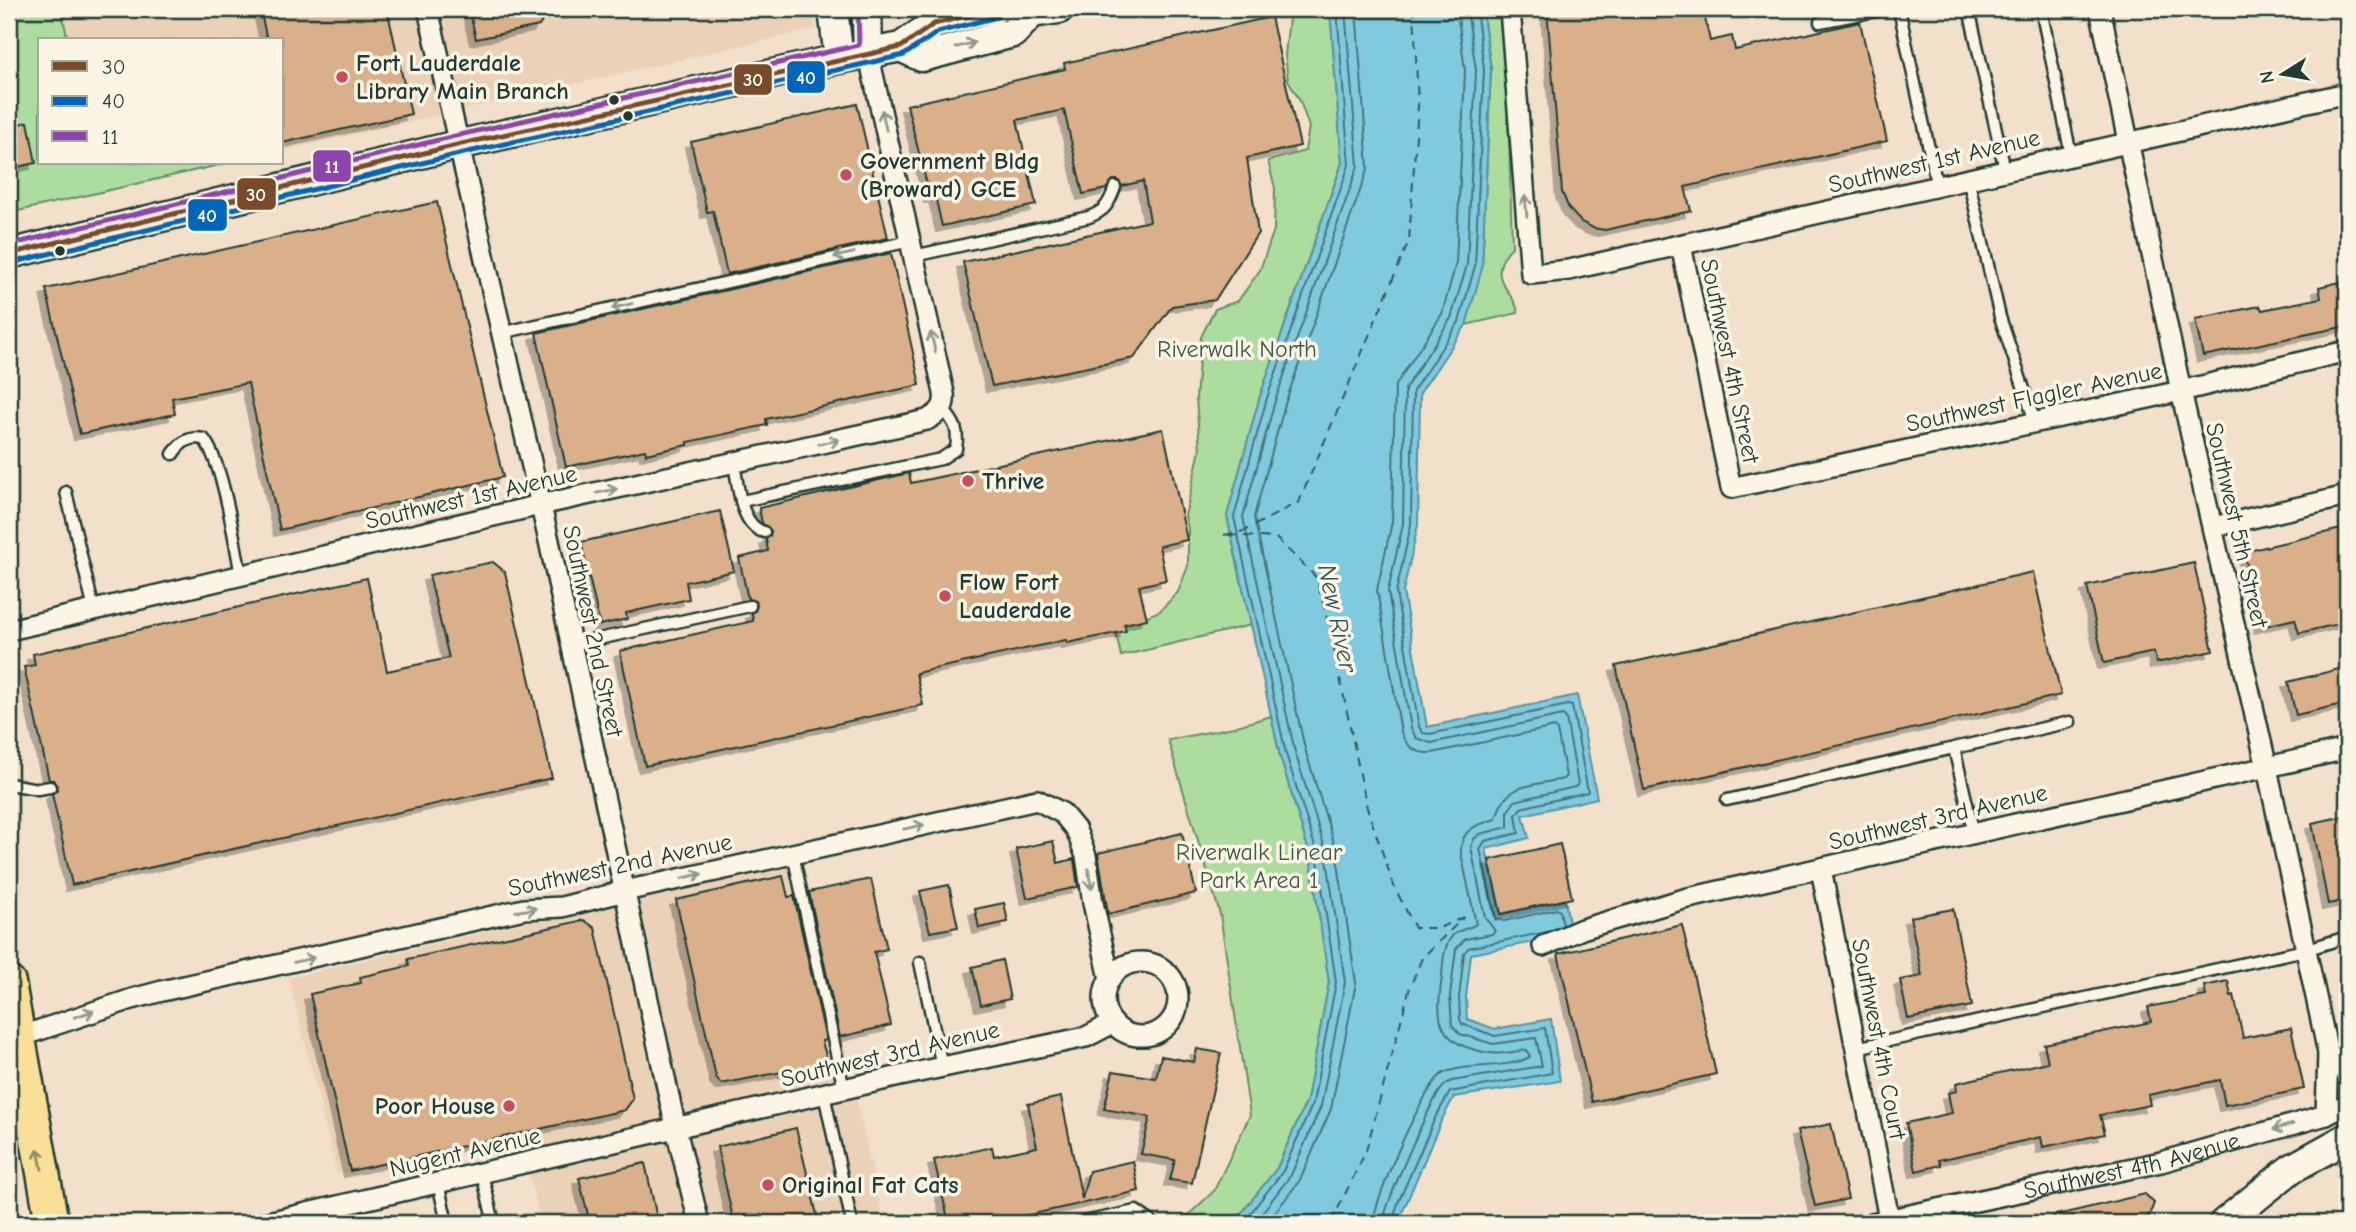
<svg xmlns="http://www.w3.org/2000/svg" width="2356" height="1232" font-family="'Comic Neue',sans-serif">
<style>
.built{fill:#ebd2b7}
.green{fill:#acdd9e;stroke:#668d69;stroke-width:2}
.water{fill:#80cae0;stroke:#59929b;stroke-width:2}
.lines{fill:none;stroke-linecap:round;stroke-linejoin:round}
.shore{stroke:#467579;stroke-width:2}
.ferry{stroke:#325956;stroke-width:2;stroke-dasharray:9 7;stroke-linecap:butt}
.building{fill:#dab08a;stroke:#1f3d34;stroke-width:2;filter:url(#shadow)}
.lane-casing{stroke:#1f3d34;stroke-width:15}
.street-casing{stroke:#1f3d34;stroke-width:24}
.secondary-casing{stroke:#1f3d34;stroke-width:33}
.primary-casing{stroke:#1f3d34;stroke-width:37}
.lane{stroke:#fcf5e5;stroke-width:10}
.street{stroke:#fcf5e5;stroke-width:19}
.secondary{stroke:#fcf5e5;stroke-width:28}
.primary{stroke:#fadf96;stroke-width:32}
.bus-1-casing{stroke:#fcf5e5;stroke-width:10}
.bus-2-casing{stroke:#fcf5e5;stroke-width:10}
.bus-3-casing{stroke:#fcf5e5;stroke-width:10}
.bus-1{stroke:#7a4b2a;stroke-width:5}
.bus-2{stroke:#0065bd;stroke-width:5}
.bus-3{stroke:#8e44ad;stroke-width:5}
.oneway{stroke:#8e998c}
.oneway2{stroke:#8c8e65}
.poi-dot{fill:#d1495b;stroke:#fcf5e5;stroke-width:2.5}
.bus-dot{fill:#1f3d34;stroke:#fcf5e5;stroke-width:2.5}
.labels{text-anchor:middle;stroke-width:7;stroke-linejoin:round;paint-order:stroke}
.poi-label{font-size:24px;font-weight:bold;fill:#1f3d34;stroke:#fcf5e5;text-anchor:start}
.street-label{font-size:24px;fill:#1f3d34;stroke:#fcf5e5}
.park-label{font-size:24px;fill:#3b5d49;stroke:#fcf5e5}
.water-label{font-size:26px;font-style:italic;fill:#325956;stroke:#fcf5e5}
.line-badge{stroke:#fcf5e5;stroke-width:2.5}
.badge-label{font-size:19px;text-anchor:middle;font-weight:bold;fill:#fff}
</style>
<defs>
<filter id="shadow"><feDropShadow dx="-6" dy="6" stdDeviation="0" flood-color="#0004"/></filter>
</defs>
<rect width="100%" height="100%" fill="#f2e0ca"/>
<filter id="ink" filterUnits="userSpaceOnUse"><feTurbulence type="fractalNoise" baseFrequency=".0143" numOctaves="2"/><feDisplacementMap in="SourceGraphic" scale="14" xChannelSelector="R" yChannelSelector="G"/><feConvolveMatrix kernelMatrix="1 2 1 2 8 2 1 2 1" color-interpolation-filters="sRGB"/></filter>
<g filter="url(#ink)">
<path class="built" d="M 9,9 L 815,9 L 815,29 L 282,151 L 282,40 L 40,40 L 40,163 L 228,163 L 9,213 Z
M 802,857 L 884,1223 L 541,1223 L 520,1138 L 337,1174 L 289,978 Z"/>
<path class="green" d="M 9,9 L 61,9 L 68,40 L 40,40 L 40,163 L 228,163 L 9,213 Z
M 1290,9 L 1330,9 L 1342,163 L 1260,396 L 1227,516 L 1251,625 L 1121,656 L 1115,629 L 1160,611 L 1178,592 L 1188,566 L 1188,529 L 1185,516 L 1200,450 L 1196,398 L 1201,337 L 1215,309 L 1238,301 L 1260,270 L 1274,230 L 1275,188 L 1268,161 L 1305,151 L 1309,127 L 1300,101 L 1288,80 L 1285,55 Z
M 1482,9 L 1501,9 L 1508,99 L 1512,247 C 1507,251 1505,255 1502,261 C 1492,284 1516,293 1518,313 L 1466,325 L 1482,267 L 1491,69 Z
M 1271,716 L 1280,756 L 1310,855 L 1329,982 L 1307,1100 L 1277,1168 L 1234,1223 L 1180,1223 L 1214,1191 L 1250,1115 L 1220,914 L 1168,740 L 1234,727 Z"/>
<path class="water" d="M 1330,9 L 1482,9 L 1491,69 L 1482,268 L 1466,325 L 1420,393 L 1418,525 L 1403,592 L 1427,727 L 1577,695 L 1597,798 L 1523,815 L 1529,838 L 1486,849 L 1501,914 L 1565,900 L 1571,935 L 1471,954 L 1466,998 L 1467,1019 L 1495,1029 L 1551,1019 L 1560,1081 L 1454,1097 L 1441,1121 L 1398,1223 L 1234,1223 L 1277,1168 L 1307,1100 L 1329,982 L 1310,855 L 1280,756 L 1227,516 L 1260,396 L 1342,163 Z"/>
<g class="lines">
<path class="shore" d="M 1476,9 L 1484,69 L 1475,266 L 1459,322 L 1413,391 L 1411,525 L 1396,592 L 1419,727 L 1423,733 L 1430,734 L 1568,705 L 1572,706 L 1588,792 L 1521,808 L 1516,815 L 1519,833 L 1485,841 L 1480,849 L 1496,919 L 1504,921 L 1557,909 L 1560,911 L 1563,925
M 1243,1223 L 1283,1171 L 1313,1103 L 1336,982 L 1317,853 L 1286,754 L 1234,517 L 1267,398 L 1349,165 L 1337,9
M 1254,1223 L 1291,1175 L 1321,1106 L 1345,982 L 1326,852 L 1295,752 L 1243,517 L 1275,401 L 1358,166 L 1345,9
M 1267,1223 L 1300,1180 L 1331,1109 L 1356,983 L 1336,850 L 1305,749 L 1254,517 L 1285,404 L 1368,168 L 1356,9
M 1373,1223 C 1374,1201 1425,1081 1444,1073 C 1471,1062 1505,1070 1530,1057 L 1527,1050 C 1501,1054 1494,1056 1469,1048 C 1433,1036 1438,1008 1442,976 C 1443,963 1443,946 1453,935 C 1460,929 1469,929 1476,924 L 1461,853 C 1460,829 1476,825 1496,819 C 1504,782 1532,786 1563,779 L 1566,776 L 1557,730 L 1555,727 L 1432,753 C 1416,754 1406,747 1401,732 L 1377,590 L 1392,522 L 1395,386 L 1442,314 L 1456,263 L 1465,71 L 1457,9
M 1383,1223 C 1385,1204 1430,1101 1443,1087 C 1446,1083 1447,1083 1452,1081 L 1542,1066 L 1536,1038 L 1493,1044 L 1460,1034 L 1452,1025 L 1450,996 L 1456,949 L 1465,939 L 1492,934 L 1495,931 L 1485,917 L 1471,847 L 1474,839 L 1480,834 L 1508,827 L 1508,811 L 1515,801 L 1575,787 L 1578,784 L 1566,718 L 1563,715 L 1431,743 L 1416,738 L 1411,728 L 1388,591 L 1403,524 L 1405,389 L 1451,318 L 1467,265 L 1476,70 L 1467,9
M 1392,1223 L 1398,1203 L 1435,1118 L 1450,1092 L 1552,1073 L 1545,1028 L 1495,1036 L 1462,1024 L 1460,1019 L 1459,998 L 1464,953 L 1468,948 L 1546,932"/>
<path class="ferry" d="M 1224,535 L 1244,531 L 1299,502 L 1409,241 L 1418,106 L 1414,9
M 1228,535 L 1276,538 L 1316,577 L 1330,630 L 1367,808 L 1394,886 L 1415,928 L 1439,928 L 1464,917
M 1331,1223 L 1366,1151 L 1410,987 L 1422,958 L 1463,918"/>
</g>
<path class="building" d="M 260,9 L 387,9 L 411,114 L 282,143 L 282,40 L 267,40 Z
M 469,9 L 549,9 L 539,26 L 476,39 Z
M 1547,9 L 1703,9 L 1710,41 L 1732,36 L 1735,50 L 1860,22 L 1887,141 L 1685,187 L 1691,211 L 1605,230 L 1593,228 L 1581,222 L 1569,209 L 1562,192 Z
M 1271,17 L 1300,146 L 1247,158 L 1258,233 L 1215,300 L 1172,306 L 1134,358 L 992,386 L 963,262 L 1150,221 L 1143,181 L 1122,186 L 1118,180 L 1113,180 L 1106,189 L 1083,194 L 1064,110 L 1017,120 L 1036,205 L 942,226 L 935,196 L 930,197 L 907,105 L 1065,69 L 1064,63 Z
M 857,104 L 888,238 L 727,274 L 713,211 L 707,212 L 691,142 Z
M 28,122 L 36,163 L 9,169 L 9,126 Z
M 437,202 L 503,477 L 280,530 L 248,383 L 172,398 L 175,414 L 80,434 L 46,289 Z
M 891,253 L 920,385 L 766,419 L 767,425 L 688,442 L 688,445 L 646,454 L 645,450 L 566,467 L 536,333 Z
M 2340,282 L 2347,326 L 2203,356 L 2195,319 L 2260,306 L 2262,310 L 2321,298 L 2319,287 Z
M 1163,429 L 1187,540 L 1159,546 L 1166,580 L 1139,586 L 1147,619 L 1124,624 L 1126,631 L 1067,643 L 1066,640 L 916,673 L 923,705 L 645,766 L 620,651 L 753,621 L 752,613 L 755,611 L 757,605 L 755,601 L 748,599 L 739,558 L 768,551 L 766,539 L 770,536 L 771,531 L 762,523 L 759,508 L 909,473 L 911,483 Z
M 720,511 L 734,571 L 686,582 L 689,599 L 626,613 L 627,619 L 600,625 L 581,542 Z
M 2341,529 L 2343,542 L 2347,541 L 2347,622 L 2299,633 L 2295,619 L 2260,627 L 2244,552 Z
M 493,562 L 505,572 L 552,778 L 72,885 L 52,794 L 57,790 L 57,785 L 53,780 L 49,780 L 24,667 L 35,665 L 33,654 L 367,578 L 387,671 L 449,658 L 429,575 Z
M 2194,563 L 2213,651 L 2156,663 L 2154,652 L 2104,663 L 2087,586 Z
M 2033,572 L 2061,695 L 1644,790 L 1616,666 Z
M 2347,667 L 2347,703 L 2296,715 L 2288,682 Z
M 2345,816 L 2347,829 L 2347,900 L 2328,904 L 2312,823 Z
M 1182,833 L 1196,893 L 1108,914 L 1098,853 Z
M 1053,841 L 1058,863 L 1074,859 L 1078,887 L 1027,898 L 1016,849 Z
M 1560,844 L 1572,898 L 1501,914 L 1489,860 Z
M 783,876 L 788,897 L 794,896 L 826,1040 L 822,1041 L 828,1063 L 721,1084 L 716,1077 L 676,900 Z
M 871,879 L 887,949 L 874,952 L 891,1025 L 840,1037 L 809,892 Z
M 949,885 L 958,927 L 930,932 L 920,891 Z
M 1004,903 L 1008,922 L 979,928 L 975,909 Z
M 1953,909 L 1972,1006 L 1908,1019 L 1900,980 L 1922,976 L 1910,917 Z
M 584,920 L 595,928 L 633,1099 L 625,1110 L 350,1171 L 310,994 L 361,983 L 360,977 L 409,966 L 408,959 Z
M 1682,925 L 1716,1074 L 1592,1102 L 1558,954 Z
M 1002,960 L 1010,999 L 981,1005 L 972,967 Z
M 2228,981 L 2231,996 L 2234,995 L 2243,1038 L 2291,1028 L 2304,1089 L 2225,1105 L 2220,1080 L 2148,1095 L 2150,1105 L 2100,1115 L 2105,1134 L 2043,1147 L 2041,1137 L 1939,1160 L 1941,1165 L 1916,1171 L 1906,1123 L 1952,1113 L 1948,1093 L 1957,1091 L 1956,1083 L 2048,1062 L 2044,1044 L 2151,1022 L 2148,1007 L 2206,996 L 2204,986 Z
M 1197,1049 L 1221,1053 L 1192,1183 L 1170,1180 L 1175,1160 L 1141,1154 L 1150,1117 L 1104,1109 L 1113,1071 L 1156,1078 L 1161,1056 L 1194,1062 Z
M 1061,1097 L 1082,1199 L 1089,1171 L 1133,1161 L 1139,1191 L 992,1223 L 949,1223 L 934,1160 L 992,1147 L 994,1156 L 1037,1147 L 1028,1104 Z
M 1831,1124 L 1848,1199 L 1815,1206 L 1797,1131 Z
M 796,1128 L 819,1223 L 734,1223 L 717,1147 Z
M 645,1163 L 658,1223 L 590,1223 L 579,1178 Z
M 2145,1194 L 2154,1203 L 2150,1214 L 2142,1223 L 2054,1223 L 2053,1216 Z"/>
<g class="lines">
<defs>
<path id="lane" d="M 1899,9 L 1937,186
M 1969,9 L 2005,170
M 2041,9 L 2071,155
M 1820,22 L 1886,9
M 1968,178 L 2000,317 L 2035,422
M 914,256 L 1089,217 C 1105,211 1109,204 1115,187
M 501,333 L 910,241
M 173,454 C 181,442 189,436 204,439 C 224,466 234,540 241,575
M 734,463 C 738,484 740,526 764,532
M 66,492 L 94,610
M 742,501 L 941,459 L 956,449 C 959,430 955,423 943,409
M 571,645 L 750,606
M 1954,748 L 2070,722
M 9,784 L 38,789 L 50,787
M 1727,800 L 1954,748 L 1974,834
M 793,854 L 844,1090
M 920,962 L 942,1067
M 1856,1048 L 2305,950 L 2347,937
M 824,1094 L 852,1223
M 482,1174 L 494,1223
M 438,1183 L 447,1223
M 1079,1223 L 1136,1211 L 1153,1223"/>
<g id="street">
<path d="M 428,9 L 549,541 L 676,1129 L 699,1223"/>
<path d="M 1510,9 L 1531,274 L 1569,270 L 2347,93"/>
<path d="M 2100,9 L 2181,391 L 2267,768 L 2328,1053 L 2326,1115"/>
<path d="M 1681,245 L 1731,488 L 2181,391 L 2347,351"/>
<path d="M 2213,527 L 2347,496"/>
<path d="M 9,630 L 540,505 L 927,420 C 939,413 946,408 944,393 L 868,52"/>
<path d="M 1821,869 L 1889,1219"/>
<path d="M 1543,946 L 1582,929 L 1684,899 L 2347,749"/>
<circle cx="1141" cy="999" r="37"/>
<path d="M 19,1037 L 132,999 L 162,991 L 524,909 L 562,907 L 625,891 L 1037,800 L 1062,813 L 1076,830 L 1086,856 L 1093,903 L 1110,979"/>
<path d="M 2328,1053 L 2347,1073"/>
<path d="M 264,1223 L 900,1076 L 1086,1037 L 1113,1023"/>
<path id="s1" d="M 1872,1223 L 2161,1162 L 2326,1115 L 2347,1104"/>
</g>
<path id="secondary" d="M 833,9 L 839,59
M 867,9 L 868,52
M 1015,9 L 1032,13 L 1059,9
M 901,47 L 922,57 L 1013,33 L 1032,13
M 9,254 L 457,145 L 839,59 L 901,47 L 934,24 L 995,9
M 2224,1223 L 2291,1169 L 2347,1138"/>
<path id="primary" d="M 9,983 L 52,1223"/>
</defs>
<use href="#lane" class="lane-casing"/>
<use href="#street" class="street-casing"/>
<use href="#secondary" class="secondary-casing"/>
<use href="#primary" class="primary-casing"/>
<use href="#lane" class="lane"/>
<use href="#street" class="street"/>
<use href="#secondary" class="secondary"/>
<use href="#primary" class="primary"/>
<defs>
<path id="bus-1" d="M 9,254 L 457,145 L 901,47 L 934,24 L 995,9"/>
<path id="bus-2" d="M 11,263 L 459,154 L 904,55 L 938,32 L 997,17"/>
<path id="bus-3" d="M 9,245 L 455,136 L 859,45 L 858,9"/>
</defs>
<use href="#bus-1" class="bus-1-casing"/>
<use href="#bus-2" class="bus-2-casing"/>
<use href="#bus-3" class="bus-3-casing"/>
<use href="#bus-1" class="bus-1"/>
<use href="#bus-2" class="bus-2"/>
<use href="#bus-3" class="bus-3"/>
</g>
<defs><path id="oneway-shaft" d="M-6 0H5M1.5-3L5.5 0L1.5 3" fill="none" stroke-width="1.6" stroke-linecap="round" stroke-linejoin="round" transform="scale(1.75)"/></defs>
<g class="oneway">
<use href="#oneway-shaft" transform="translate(965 45) rotate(-14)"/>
<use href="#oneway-shaft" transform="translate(884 120) rotate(-102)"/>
<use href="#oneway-shaft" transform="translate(1526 206) rotate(-95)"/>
<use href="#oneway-shaft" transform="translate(844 255) rotate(167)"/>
<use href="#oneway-shaft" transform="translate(622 306) rotate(167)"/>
<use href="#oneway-shaft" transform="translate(933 342) rotate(-103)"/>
<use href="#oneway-shaft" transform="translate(829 442) rotate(-12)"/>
<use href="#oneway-shaft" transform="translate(607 491) rotate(-12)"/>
<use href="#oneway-shaft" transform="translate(914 827) rotate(-12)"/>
<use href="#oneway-shaft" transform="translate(692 876) rotate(-13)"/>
<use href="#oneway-shaft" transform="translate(1090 879) rotate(82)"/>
<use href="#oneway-shaft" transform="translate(526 910) rotate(-8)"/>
<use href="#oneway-shaft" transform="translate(304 960) rotate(-13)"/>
<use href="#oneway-shaft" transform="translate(84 1014) rotate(-19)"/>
<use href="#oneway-shaft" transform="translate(2283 1127) rotate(164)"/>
</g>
<use class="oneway2" href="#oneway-shaft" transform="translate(40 1159) rotate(-101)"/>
</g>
<g class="poi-dot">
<circle cx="342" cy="77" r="7"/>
<circle cx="846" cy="175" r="7"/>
<circle cx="968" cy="481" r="7"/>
<circle cx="945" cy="596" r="7"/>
<circle cx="509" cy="1106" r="7"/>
<circle cx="768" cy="1185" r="7"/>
</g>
<g class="bus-dot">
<circle cx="614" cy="100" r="6"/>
<circle cx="628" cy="116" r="6"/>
<circle cx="60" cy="251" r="6"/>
</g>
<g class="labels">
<g class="poi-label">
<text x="356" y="71">Fort Lauderdale<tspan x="356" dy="28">Library Main Branch</tspan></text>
<text x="860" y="169">Government Bldg<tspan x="860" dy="28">(Broward) GCE</tspan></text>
<text x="982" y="489">Thrive</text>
<text x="959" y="590">Flow Fort<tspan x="959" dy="28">Lauderdale</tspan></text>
<text x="495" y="1114" text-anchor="end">Poor House</text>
<text x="782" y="1193">Original Fat Cats</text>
</g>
<g class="street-label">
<text transform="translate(1934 161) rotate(-13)" y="8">Southwest 1st Avenue</text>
<text transform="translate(1730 361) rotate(78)" y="8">Southwest 4th Street</text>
<text transform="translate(2034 397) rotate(-12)" y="8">Southwest Flagler Avenue</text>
<text transform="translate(471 497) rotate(-13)" y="8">Southwest 1st Avenue</text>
<text transform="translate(2237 525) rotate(77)" y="8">Southwest 5th Street</text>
<text transform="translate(593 631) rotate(78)" y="8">Southwest 2nd Street</text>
<text transform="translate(1938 817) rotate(-13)" y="8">Southwest 3rd Avenue</text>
<text transform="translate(620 865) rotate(-12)" y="8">Southwest 2nd Avenue</text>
<text transform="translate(1879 1039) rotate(79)" y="8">Southwest 4th Court</text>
<text transform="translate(890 1054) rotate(-13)" y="8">Southwest 3rd Avenue</text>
<text transform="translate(465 1152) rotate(-13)" y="8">Nugent Avenue</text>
<text dy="8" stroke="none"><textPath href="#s1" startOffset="266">Southwest 4th Avenue</textPath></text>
</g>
<g class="park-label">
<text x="1237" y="357">Riverwalk North</text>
<text x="1259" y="860">Riverwalk Linear<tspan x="1259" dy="28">Park Area 1</tspan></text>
</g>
<g class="water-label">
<text transform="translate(1338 618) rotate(78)" y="9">New River</text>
</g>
</g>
<g class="line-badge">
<rect x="786" y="60" width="40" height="34" rx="7" fill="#0065bd"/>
<rect x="733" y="63" width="40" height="33" rx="7" fill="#7a4b2a"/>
<rect x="312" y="149" width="40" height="34" rx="7" fill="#8e44ad"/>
<rect x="236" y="177" width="41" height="34" rx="7" fill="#7a4b2a"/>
<rect x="187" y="198" width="41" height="34" rx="7" fill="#0065bd"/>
</g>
<g class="badge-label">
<text x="806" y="84">40</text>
<text x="753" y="86">30</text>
<text x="332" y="173">11</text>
<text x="256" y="201">30</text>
<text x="207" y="222">40</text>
</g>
<rect width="2356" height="1232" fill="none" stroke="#fcf5e5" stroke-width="35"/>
<rect x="18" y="18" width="2321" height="1197" fill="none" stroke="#1f3d34" stroke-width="2.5" filter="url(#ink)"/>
<rect x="38" y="38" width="245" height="126" fill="#fcf5e5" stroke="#a4ab9e" stroke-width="2"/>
<rect x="52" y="61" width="35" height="10" fill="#7a4b2a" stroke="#a4ab9e" stroke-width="2"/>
<text x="102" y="74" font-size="21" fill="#1f3d34">30</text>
<rect x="52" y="96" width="35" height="10" fill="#0065bd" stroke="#a4ab9e" stroke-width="2"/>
<text x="102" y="108" font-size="21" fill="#1f3d34">40</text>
<rect x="52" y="131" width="35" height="10" fill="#8e44ad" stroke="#a4ab9e" stroke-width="2"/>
<text x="102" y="144" font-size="21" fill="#1f3d34">11</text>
<g transform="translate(2283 74) rotate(259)" stroke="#fcf5e5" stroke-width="5" paint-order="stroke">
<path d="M0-5L12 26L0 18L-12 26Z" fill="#1f3d34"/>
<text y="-10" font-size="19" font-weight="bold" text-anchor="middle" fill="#1f3d34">N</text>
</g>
</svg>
